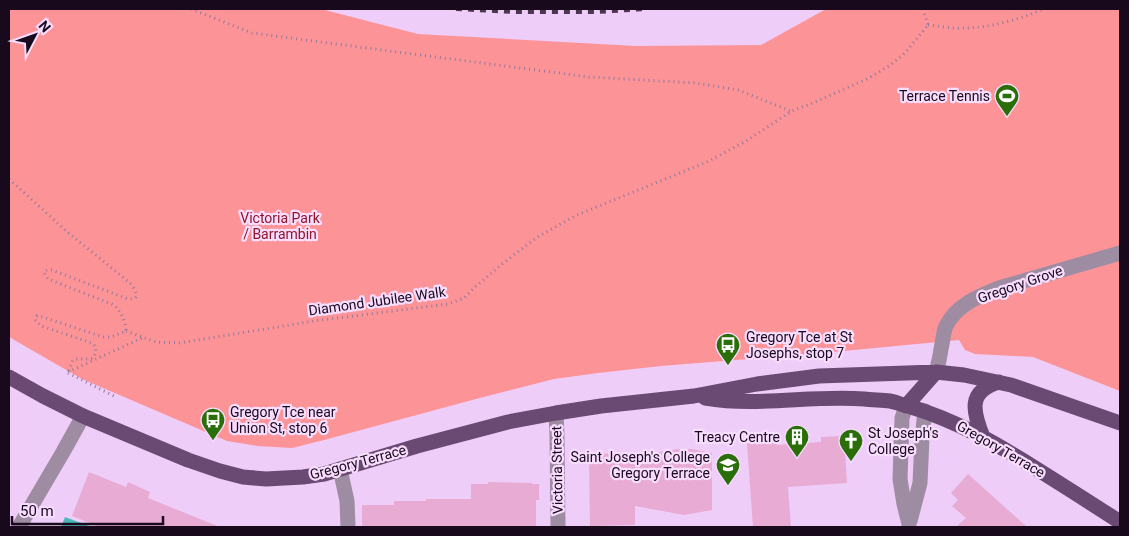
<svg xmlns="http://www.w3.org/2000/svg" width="1129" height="536" font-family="Roboto,sans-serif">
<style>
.green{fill:#fc9497}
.water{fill:#4cb8bc}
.building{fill:#e7abd4}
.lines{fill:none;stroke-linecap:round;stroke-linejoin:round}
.path{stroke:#93799b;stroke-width:3;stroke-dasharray:1 4;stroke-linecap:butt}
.minor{stroke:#9e8ca3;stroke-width:15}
.major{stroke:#6a4a73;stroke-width:15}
.rail{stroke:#4a364f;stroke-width:4;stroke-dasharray:6 6;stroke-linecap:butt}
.labels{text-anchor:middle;stroke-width:4.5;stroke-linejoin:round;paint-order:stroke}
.poi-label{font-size:14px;fill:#18091c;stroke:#f8ddff;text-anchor:end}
.park-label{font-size:14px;fill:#8f162b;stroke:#f8ddff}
.street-label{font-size:14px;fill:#18091c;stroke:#f8ddff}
</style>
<rect width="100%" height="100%" fill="#efcdf9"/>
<path class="green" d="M 9,9 L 321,9 L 418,34 L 636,46 L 761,45 L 826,9 L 1120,9 L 1120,391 L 1033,357 L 975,354 L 965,350 L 959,340 L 812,354 L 661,366 L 598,373 L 554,379 L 476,399 L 324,440 L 292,448 L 257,446 L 227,441 L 82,379 L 9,337 Z"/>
<path class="water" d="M 65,517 L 92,527 L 61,527 Z"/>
<path class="building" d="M 844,436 L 847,483 L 788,487 L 791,527 L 753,527 L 747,443 L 777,441 L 777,445 L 821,442 L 821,437 Z
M 678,449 L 691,449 L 712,453 L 712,510 L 684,515 L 635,506 L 635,525 L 590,526 L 589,454 L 634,453 L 634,456 Z
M 89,472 L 126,487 L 128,482 L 150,492 L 148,498 L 220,527 L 100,527 L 72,516 Z
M 968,474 L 1027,527 L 956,527 L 966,518 L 952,506 L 958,500 L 951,493 Z
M 488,482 L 532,483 L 532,484 L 539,484 L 539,500 L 536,500 L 536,527 L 362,527 L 362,505 L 394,505 L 394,501 L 426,501 L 426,499 L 471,499 L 471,484 L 488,484 Z"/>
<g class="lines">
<path class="path" d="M 191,9 L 252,33 L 589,77 L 696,83 L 738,90 L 791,111
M 923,9 L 928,25
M 928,25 C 940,26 952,29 963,28 C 991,28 1019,19 1044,9
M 9,179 L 65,230 L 130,283 C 135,289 142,300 128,299 L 52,270 L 47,270 L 44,272 L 45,275 L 48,279 L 114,305 C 122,313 125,320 126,331 L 111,337 L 103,337 L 43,317 L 37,316 L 35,320 L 41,326 L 92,343 L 95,346 L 96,352 L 93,358 C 86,360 80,358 73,360 L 68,373
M 126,331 L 156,342 L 179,343 L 314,321 L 448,304 L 464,298 L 475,287 L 502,264 L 539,236 L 577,215 L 707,162 L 746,141 L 792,111 L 815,102 L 867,79 L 889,66 L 905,53 L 928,25
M 68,372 L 142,338
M 68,373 L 116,397"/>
<path class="minor" d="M 936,372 C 938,365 940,357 941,349 C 943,341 943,333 946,326 C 956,305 979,296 999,288 L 1120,253
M 906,406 L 902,418 L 900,479 L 904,504 L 909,524
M 556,413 L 557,436 L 558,527
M 340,469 L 347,501 L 348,527
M 910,521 L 920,483 L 922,438 L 925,411
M 19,527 L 63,452 L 83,416"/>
<path class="major" d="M 9,377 L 43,396 L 83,416 L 188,460 L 220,471 L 243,477 L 266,479 L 303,477 L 324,474 L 417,446 L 508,422 L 556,413 L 601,406 L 694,396 L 757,384 L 819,376 L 936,372 L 964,375 L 1011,385 L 1120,423
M 705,398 C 758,407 811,395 864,399 C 872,400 881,400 890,401 C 896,402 902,405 908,406 C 958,421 997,444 1040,471 C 1067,488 1094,505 1120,522
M 906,406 L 936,372
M 983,437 C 973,412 967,391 999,382"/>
<path class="rail" d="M 456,9 L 515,12 L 596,12 L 645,9"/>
</g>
<defs>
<symbol id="stadium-pin" viewBox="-11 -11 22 30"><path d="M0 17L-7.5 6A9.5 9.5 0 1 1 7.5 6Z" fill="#296e08" stroke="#f8ddff"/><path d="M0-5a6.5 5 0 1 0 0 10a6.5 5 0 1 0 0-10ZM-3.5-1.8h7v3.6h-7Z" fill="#fff"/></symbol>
<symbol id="bus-pin" viewBox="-11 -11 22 30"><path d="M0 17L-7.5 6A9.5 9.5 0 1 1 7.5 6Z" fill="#296e08" stroke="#f8ddff"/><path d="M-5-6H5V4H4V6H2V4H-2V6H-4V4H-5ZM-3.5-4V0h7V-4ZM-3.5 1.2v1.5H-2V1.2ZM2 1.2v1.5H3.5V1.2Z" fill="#fff"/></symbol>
<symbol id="building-pin" viewBox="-11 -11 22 30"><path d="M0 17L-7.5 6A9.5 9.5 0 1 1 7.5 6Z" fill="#296e08" stroke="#f8ddff"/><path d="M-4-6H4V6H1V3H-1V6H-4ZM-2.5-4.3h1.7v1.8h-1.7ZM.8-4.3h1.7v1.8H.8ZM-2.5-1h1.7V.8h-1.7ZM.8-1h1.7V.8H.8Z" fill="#fff"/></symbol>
<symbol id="church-pin" viewBox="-11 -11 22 30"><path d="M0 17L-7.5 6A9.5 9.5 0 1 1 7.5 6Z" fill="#296e08" stroke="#f8ddff"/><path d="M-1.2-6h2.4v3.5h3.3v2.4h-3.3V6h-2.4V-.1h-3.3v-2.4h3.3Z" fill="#fff"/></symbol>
<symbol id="school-pin" viewBox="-11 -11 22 30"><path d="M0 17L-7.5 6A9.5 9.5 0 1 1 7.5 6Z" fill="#296e08" stroke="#f8ddff"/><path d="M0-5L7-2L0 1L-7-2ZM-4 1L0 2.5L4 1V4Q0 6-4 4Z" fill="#fff"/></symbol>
</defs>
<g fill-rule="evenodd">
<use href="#stadium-pin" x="993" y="82" width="28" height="38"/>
<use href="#bus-pin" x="714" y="331" width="28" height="38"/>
<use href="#bus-pin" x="199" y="406" width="28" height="38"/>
<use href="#building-pin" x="783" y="423" width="28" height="38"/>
<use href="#church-pin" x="837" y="427" width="28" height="38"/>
<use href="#school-pin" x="714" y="451" width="28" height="38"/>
</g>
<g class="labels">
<g class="poi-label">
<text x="990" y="101">Terrace Tennis</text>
<text x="746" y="342" text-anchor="start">Gregory Tce at St<tspan x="746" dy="16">Josephs, stop 7</tspan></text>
<text x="230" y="417" text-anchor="start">Gregory Tce near<tspan x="230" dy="16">Union St, stop 6</tspan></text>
<text x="868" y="438" text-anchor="start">St Joseph's<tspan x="868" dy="16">College</tspan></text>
<text x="780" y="442">Treacy Centre</text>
<text x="710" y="462">Saint Joseph's College<tspan x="710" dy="16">Gregory Terrace</tspan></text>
</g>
<g class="park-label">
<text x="280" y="223">Victoria Park<tspan x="280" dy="16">/ Barrambin</tspan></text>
</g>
<g class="street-label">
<text transform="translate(1020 284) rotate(-19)" y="5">Gregory Grove</text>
<text transform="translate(377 301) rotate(-8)" y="5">Diamond Jubilee Walk</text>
<text transform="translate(1001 449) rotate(30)" y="5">Gregory Terrace</text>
<text transform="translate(358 462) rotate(-15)" y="5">Gregory Terrace</text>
<text transform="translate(557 470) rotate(-91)" y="5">Victoria Street</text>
</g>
</g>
<rect width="1129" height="536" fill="none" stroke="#18091c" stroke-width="20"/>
<g transform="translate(35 35) rotate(49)" stroke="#f8ddff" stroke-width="4" paint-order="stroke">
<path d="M0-4L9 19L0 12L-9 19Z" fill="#18091c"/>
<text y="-8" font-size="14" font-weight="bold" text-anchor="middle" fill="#18091c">N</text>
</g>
<path d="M12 516v8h151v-8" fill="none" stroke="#18091c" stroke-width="2.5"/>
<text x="20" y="516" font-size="15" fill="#18091c" stroke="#f8ddff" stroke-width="4" paint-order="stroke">50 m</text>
</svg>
